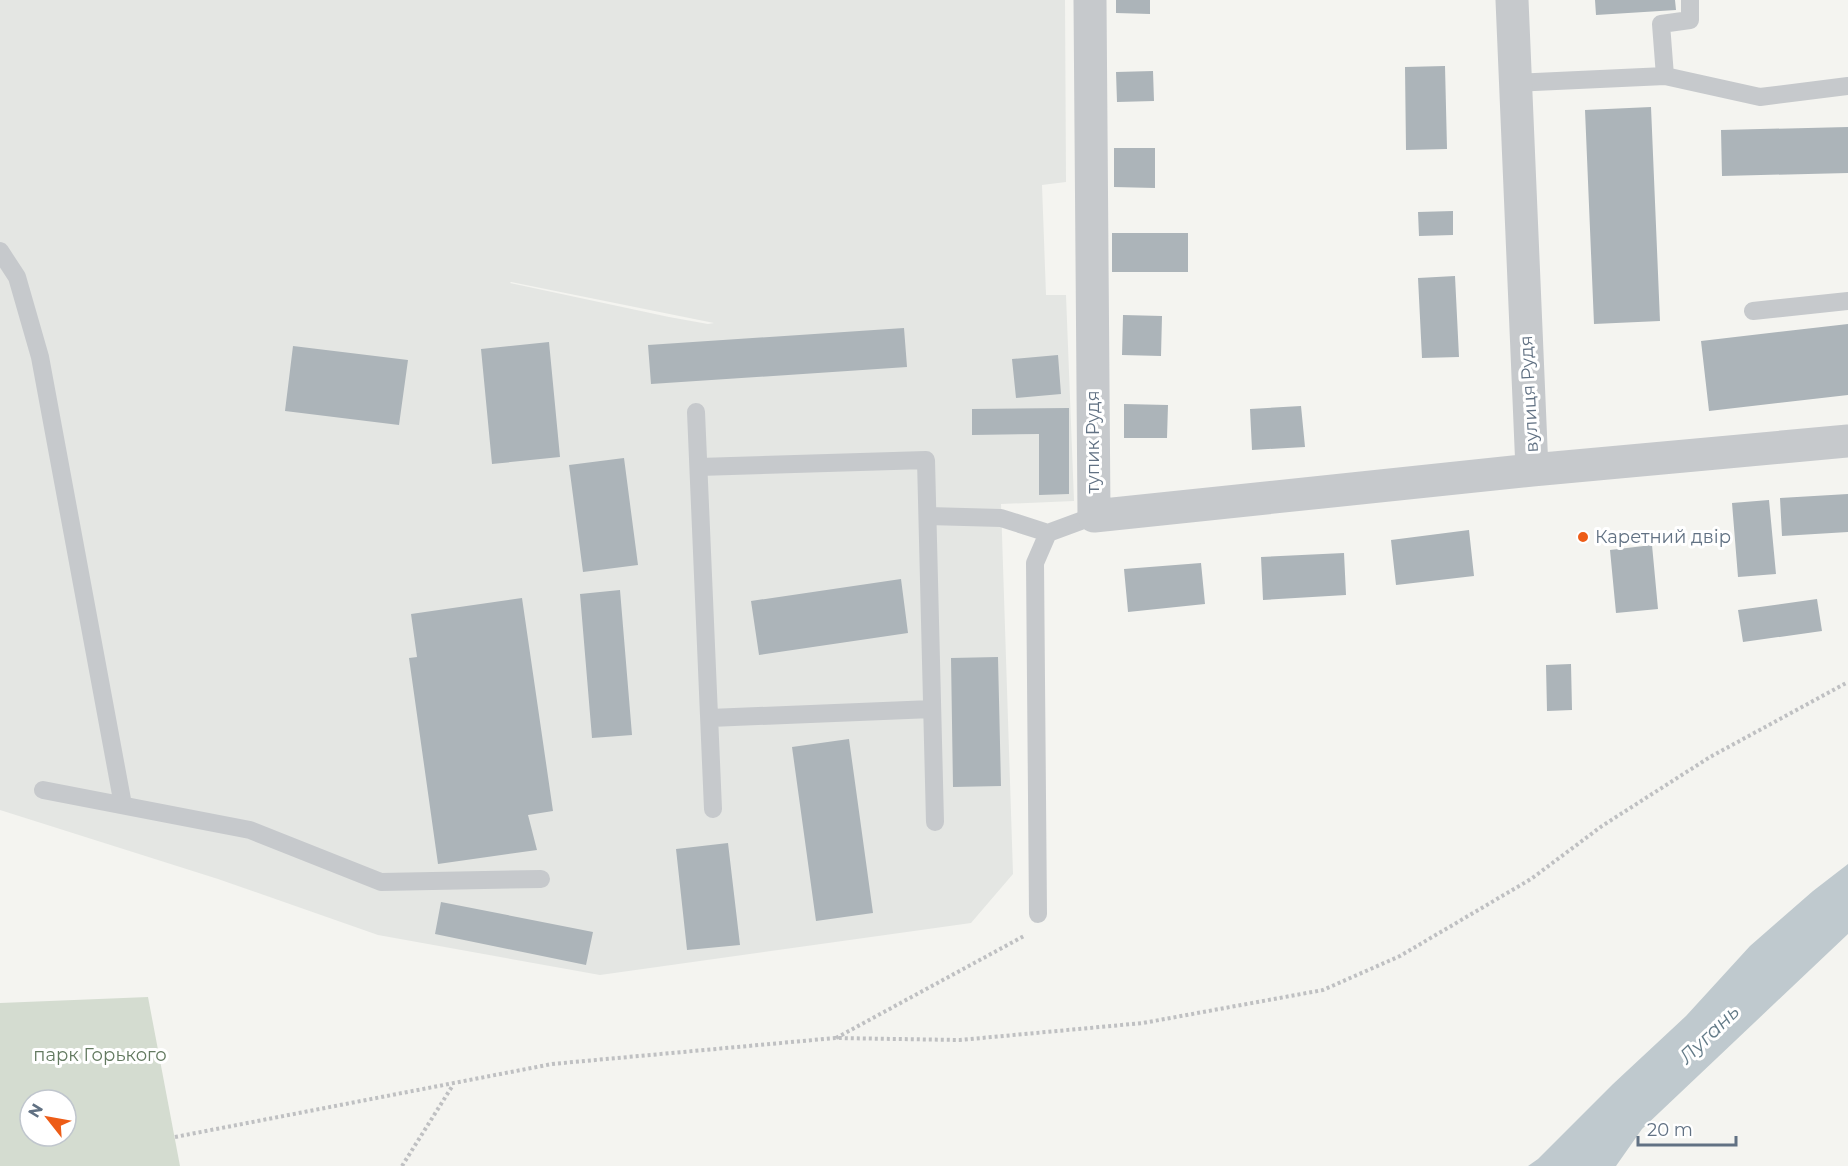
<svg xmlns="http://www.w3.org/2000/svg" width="1848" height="1166" font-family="Montserrat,sans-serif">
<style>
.built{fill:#e4e6e3;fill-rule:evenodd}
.green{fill:#d4dcd0;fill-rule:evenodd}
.water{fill:#bfc9ce}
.building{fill:#acb4b9}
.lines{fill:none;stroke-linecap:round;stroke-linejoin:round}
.path{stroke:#bfc0c2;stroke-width:4;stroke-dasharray:3 3;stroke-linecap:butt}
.lane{stroke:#c6c9cc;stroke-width:18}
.street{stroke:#c6c9cc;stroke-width:33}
.poi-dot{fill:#ed5c17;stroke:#fff;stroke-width:2}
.labels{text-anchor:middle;stroke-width:6;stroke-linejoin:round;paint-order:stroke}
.street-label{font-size:18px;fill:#617183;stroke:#fff}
.poi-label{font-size:18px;fill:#617183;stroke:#fff;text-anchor:start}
.park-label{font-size:18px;fill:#637a60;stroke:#fff}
.water-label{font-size:20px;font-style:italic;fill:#627a87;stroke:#fff}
</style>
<rect width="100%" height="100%" fill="#f4f4f0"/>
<path class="built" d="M 0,0 L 1065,0 L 1066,182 L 1042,185 L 1046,295 L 1066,295 L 1074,501 L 1001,504 L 1013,874 L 971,923 L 600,975 L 378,935 L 218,879 L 0,810 ZM 510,283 L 511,282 L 714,323 L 708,324 L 669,317 Z"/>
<path class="green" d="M 148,997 L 180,1166 L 0,1166 L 0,1003 ZM 30,1100 L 66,1100 L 66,1136 L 30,1136 Z"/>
<path class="water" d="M 1848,864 L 1848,934 L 1642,1129 L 1616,1166 L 1528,1166 L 1538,1159 L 1613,1084 L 1686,1016 L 1750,946 L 1813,891 Z"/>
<path class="building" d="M 1116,0 L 1150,0 L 1150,14 L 1116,13 Z
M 1595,0 L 1675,0 L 1676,10 L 1596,15 Z
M 1445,66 L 1447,149 L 1406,150 L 1405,67 Z
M 1153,71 L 1154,101 L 1117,102 L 1116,72 Z
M 1651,107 L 1660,321 L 1594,324 L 1585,110 Z
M 1848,127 L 1848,173 L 1722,176 L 1721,130 Z
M 1114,148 L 1155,148 L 1155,188 L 1114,187 Z
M 1453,211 L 1453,235 L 1419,236 L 1418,212 Z
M 1112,233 L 1188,233 L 1188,272 L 1112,272 Z
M 1455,276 L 1459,357 L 1422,358 L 1418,278 Z
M 1123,315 L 1162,316 L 1161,356 L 1122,355 Z
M 1848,324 L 1848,395 L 1709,411 L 1701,341 Z
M 904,328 L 907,367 L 651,384 L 648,345 Z
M 549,342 L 560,457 L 492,464 L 481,349 Z
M 293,346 L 408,360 L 399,425 L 285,411 Z
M 1058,355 L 1061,394 L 1016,398 L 1012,359 Z
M 1124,404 L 1168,405 L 1167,438 L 1124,438 Z
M 1301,406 L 1305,447 L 1252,450 L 1250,409 Z
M 1069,408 L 1069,494 L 1039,495 L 1039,434 L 972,435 L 972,409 Z
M 624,458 L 638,565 L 583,572 L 569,465 Z
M 1848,494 L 1848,532 L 1782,536 L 1780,498 Z
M 1769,500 L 1776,574 L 1738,577 L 1732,503 Z
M 1469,530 L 1474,576 L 1396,585 L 1391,540 Z
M 1652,545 L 1658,609 L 1616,613 L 1610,550 Z
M 1344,553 L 1346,595 L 1263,600 L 1261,557 Z
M 1201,563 L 1205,604 L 1128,612 L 1124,569 Z
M 901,579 L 908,633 L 759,655 L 751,601 Z
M 620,590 L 632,735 L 592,738 L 580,594 Z
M 522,598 L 553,811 L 528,815 L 537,850 L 438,864 L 409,658 L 417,657 L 411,614 Z
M 1817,599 L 1822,631 L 1743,642 L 1738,610 Z
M 998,657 L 1001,786 L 953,787 L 951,658 Z
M 1571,664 L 1572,710 L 1547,711 L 1546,665 Z
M 849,739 L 873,913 L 816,921 L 792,747 Z
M 728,843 L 740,945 L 687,950 L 676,849 Z
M 441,902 L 593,932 L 586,965 L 435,934 Z"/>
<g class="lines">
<path class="path" d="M 836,1038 L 1024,936
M 175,1137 L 552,1064 L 835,1038 L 960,1040 L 1143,1023 L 1323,990 L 1400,956 L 1531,879 L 1602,826 L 1710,757 L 1848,682
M 402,1166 L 453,1085"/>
<path class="lane" d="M 1665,76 L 1661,24 L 1690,20 L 1690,0
M 1515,83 L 1665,76 L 1760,97 L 1848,86
M 0,251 L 17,277 L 40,357 L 123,805
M 1753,311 L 1848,301
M 696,412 L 713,809
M 699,467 L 926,460 L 935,822
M 928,516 L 1001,518 L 1048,533
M 710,718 L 932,709
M 43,790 L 250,830 L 381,882 L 541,879
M 1038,914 L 1035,563 L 1048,533 L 1094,516"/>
<path class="street" d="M 1090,0 L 1094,516 L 1532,470
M 1512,0 L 1532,470 L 1848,441"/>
</g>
<circle class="poi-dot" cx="1583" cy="537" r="6"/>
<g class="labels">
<g class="street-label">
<text transform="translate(1529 394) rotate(-93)" y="6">вулиця Рудя</text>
<text transform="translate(1093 442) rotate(-90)" y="6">тупик Рудя</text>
</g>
<g class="poi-label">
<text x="1595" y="543">Каретний двір</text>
</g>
<g class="park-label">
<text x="100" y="1061">парк Горького</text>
</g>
<g class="water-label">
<text transform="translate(1709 1034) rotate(-44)" y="7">Лугань</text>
</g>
</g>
<g transform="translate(48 1118) rotate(301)"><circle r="28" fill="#ffffff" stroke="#c0c6cd" stroke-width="1.5"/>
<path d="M0-4.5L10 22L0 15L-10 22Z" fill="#ed5c17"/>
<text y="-9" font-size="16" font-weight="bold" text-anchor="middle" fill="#617183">N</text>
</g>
<path d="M1638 1136v9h98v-9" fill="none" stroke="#617183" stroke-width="3"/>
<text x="1647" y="1136" font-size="18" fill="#617183" stroke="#ffffff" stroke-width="4.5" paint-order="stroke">20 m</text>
</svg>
